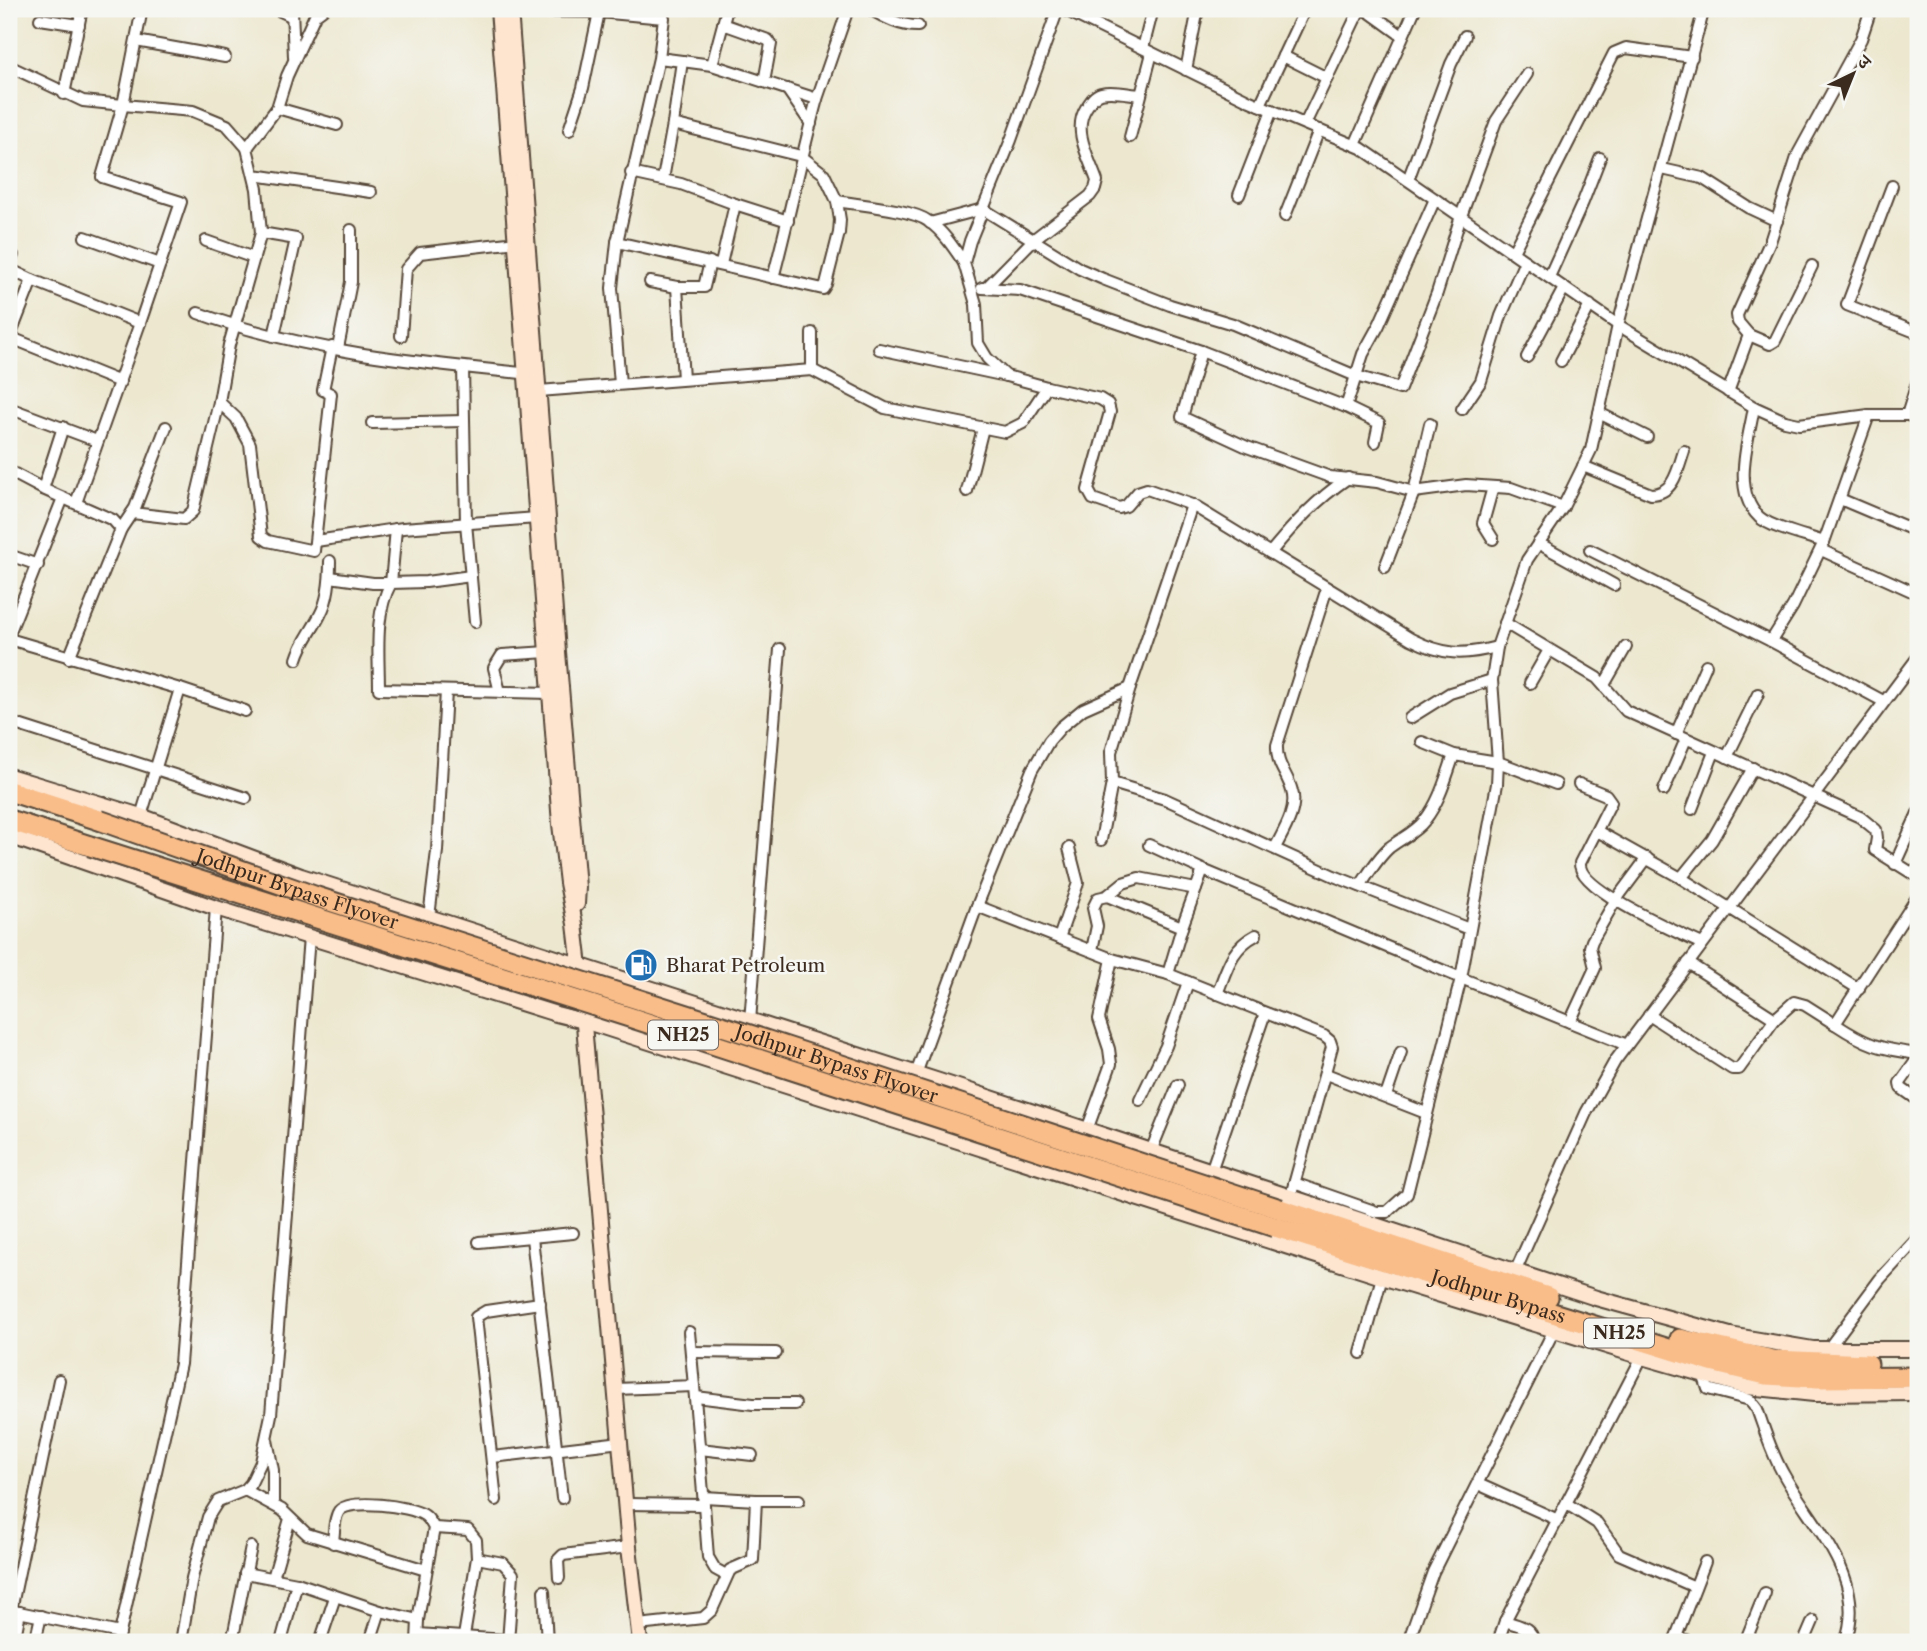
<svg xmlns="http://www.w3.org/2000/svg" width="1927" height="1651" font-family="'Libre Caslon Text','Noto Serif Devanagari',serif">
  <rect width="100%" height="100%" fill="#f6f6f2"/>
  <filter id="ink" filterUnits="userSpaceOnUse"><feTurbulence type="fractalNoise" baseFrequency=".0143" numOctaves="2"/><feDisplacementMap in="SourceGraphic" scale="14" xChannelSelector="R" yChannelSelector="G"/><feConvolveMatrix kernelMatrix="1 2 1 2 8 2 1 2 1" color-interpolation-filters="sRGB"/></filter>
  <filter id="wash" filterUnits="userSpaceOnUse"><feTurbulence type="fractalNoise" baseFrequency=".00686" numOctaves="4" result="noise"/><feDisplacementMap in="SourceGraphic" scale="28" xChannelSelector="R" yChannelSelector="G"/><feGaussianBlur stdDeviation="1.57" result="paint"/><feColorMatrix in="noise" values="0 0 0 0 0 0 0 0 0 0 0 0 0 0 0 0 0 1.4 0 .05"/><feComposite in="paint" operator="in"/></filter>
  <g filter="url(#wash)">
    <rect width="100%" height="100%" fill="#ece7ce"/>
  </g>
  <g filter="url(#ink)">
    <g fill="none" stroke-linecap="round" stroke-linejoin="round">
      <defs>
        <g id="street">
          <path d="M142,9l-19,96 70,6 34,14 20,23 30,-40 10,-32 28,-61 8,-6"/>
          <path d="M276,9l15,7"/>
          <path d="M292,9l2,48"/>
          <path d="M870,9c15,9 30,17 48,17"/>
          <path d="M1063,9l187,92 111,47 257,177 136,82 31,14 14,3 70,-9h38l11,3"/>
          <path d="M1365,9l36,26"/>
          <path d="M510,11l89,1 1,-3"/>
          <path d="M40,19l39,6"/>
          <path d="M723,24l45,16 3,4 -7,38"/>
          <path d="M136,41l89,16"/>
          <path d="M1143,48l10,-39"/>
          <path d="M1283,56l44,22"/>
          <path d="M682,61l30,4 105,34c-16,59 -28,119 -44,179"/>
          <path d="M712,65l15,-56"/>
          <path d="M9,66l74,35 40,4 -21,72 79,25 -41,121"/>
          <path d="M1186,70l12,-61"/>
          <path d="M787,89l24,35"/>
          <path d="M64,94l18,-85"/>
          <path d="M817,99l31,-90"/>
          <path d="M1260,105l45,-96"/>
          <path d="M277,108l60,17"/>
          <path d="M1305,124l55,-115"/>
          <path d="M569,130l14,-42 16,-76 65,6 -5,40 23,3 -9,63 128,32 23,18 13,27 3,19 -1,13 -13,51 -3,5 -206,-47 42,-184"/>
          <path d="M1130,137l22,-84"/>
          <path d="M1355,145l60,-136"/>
          <path d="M1662,169l40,9 47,30 28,13"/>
          <path d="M631,173l50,11 54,20"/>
          <path d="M254,175l117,17"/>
          <path d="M663,179l10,-55"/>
          <path d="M1408,180l43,-116 14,-28"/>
          <path d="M1892,186l-45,119 71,28"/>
          <path d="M1239,195l33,-85"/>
          <path d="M837,201c23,4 74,8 91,20 15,10 26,27 36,42"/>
          <path d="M1285,216l34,-86"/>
          <path d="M930,223l53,-14 97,60 23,10 67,26 63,19 123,52 44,13 37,-96 24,-77 35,-95 31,-47"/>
          <path d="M261,233l35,6 -22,97"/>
          <path d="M85,237l75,27"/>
          <path d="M206,241l48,17"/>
          <path d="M617,242l-5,46 8,96"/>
          <path d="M1513,252l101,-199 12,-5 66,9"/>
          <path d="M9,253l4,2 -4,7"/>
          <path d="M721,264l14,-60 53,17"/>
          <path d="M9,269l23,11 -23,59"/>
          <path d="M1549,277l34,-75 17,-44"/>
          <path d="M32,280l108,43 -64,180"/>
          <path d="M650,282l27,5"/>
          <path d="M982,288l38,2 181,61"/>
          <path d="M986,288l48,-49 56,-43 5,-7 2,-8c-8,-23 -25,-51 -11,-73 4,-6 8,-13 15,-15 12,-3 27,1 39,2"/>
          <path d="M198,313c107,39 222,50 334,61"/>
          <path d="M1749,335l21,9 5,-3 37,-75"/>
          <path d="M401,336l5,-67 14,-16 97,-11"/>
          <path d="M9,337l111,45"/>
          <path d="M338,348l13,-66v-52"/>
          <path d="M879,349l127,27"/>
          <path d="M1527,357l37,-69"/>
          <path d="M1561,361l29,-56"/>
          <path d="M463,367l3,156 9,99"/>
          <path d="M812,370v-37"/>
          <path d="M683,379l-6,-92h27l6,-25"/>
          <path d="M1047,387l-41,-11 -19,-18 -9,-15 -2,-39 -12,-41 6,-22 41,-101 47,-131"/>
          <path d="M539,391l273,-21 73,38 120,24 18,-9 24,-36 53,12 8,5 2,8 -22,78 5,9 26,9 7,-2 12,-14 9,-3 45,16 219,134c32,16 51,17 86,8"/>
          <path d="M1728,392l21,-57 -11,-13 -1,-7 33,-73 28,-88 63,-115 10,-30"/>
          <path d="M219,402l17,16 14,26 11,92 7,5 46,10 17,-157 -8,-4 9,-43"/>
          <path d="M1346,407l33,16 -4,19"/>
          <path d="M1754,407c-5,32 -23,83 5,110 12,11 48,19 65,25"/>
          <path d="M9,408l88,33"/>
          <path d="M1462,409l19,-28 20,-65 24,-55"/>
          <path d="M1599,413l48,24"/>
          <path d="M1907,415l11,-35"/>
          <path d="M372,423l92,-2"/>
          <path d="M1430,424l-16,68 52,-7 45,3 52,19"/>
          <path d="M1583,466l68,28c23,0 27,-25 33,-43"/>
          <path d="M9,471l34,18 70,31 8,9 -52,129"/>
          <path d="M43,489l20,-62"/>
          <path d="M967,491l16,-63"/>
          <path d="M1840,499l78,33"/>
          <path d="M132,513l52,6 9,-8 26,-109 10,-57 32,-112 -4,-44 -10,-41"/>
          <path d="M121,529l14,-21 31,-81"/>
          <path d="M1493,539l-10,-16 10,-36"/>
          <path d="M316,541l87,-13 134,-10"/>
          <path d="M1538,543l76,42"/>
          <path d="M1590,550l181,91 22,-35 31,-64 45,-127"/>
          <path d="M1821,550l97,44"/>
          <path d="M1270,553c25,-30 46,-53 78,-75"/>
          <path d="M9,555l29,10"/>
          <path d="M1385,567l29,-75 -37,-10 -47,-5 -83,-30 -65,-30 19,-66 145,56 17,-53 16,-29 56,-126"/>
          <path d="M471,576l-45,6 -35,1c-17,31 -12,71 -12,106l171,4"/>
          <path d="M330,577l43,6h18l5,-54"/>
          <path d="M1505,623l92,55 29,33 234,106 16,13 1,8 -2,12 43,27"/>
          <path d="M9,634l54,-136"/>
          <path d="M9,639l171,50 -39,127"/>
          <path d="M1771,641l112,60"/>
          <path d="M297,659c5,-17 15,-28 23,-44 9,-16 10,-36 10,-54"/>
          <path d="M1530,683l19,-33"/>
          <path d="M1604,685l22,-38"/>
          <path d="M180,689l65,22"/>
          <path d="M500,692l-6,-24 8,-13 45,-3"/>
          <path d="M1410,718l40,-25 42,-13"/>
          <path d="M9,722l237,76"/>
          <path d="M1676,734l30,-69"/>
          <path d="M1422,742l32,13 44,7 58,22"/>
          <path d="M1727,757l31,-63"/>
          <path d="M1112,783l53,16 169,77 135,53"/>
          <path d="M1579,784l27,11 5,7 -31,61c-3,26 99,70 122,81"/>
          <path d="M1664,790l22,-51"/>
          <path d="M1692,809l22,-57"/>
          <path d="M1597,831l84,47 178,111"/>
          <path d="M1101,840l11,-57 -1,-31 19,-64 62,-183"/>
          <path d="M1149,845l54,25"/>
          <path d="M1275,848c8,-16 23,-39 17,-57 -5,-19 -16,-25 -15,-46l50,-157"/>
          <path d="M1895,864l23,-51"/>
          <path d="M1681,878l31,-38 41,-72"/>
          <path d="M1360,886c9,-13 18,-29 30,-39 12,-9 26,-15 35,-27 15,-19 21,-43 29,-65"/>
          <path d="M1107,896l16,-13 16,-5 57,11"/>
          <path d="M977,906l55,-136 17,-29 12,-14 22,-18 47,-21"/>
          <path d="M429,917l8,-66 9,-160"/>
          <path d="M1059,938l19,-55 -9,-35"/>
          <path d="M1092,950l5,-24 -4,-18 5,-10 9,-2 75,31 21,-57 258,108 -54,216 -20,18h-10l-83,-29"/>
          <path d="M1688,963l87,56 19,-17 11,3 30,19 83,-128"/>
          <path d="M1168,974l14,-47"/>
          <path d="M1217,994c10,-25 14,-46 39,-59"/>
          <path d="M1649,1015l83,54h7l36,-50"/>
          <path d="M750,1021l30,-372"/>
          <path d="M1570,1022l25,-54 -5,-21 2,-6 23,-40 32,-43"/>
          <path d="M1835,1024c32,21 45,25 83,30"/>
          <path d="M1627,1045l-166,-67 36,-194 1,-22 -6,-82 5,-33 30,-87 36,-53 28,-57 27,-125 86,-316"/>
          <path d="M1918,1058l-18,25 1,5 17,12"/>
          <path d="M916,1074l61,-168 135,53 56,15 156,62 6,5 2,6 -39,141"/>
          <path d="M1326,1074l100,39"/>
          <path d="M1386,1096l15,-44"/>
          <path d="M1140,1100l26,-54 22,-64"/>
          <path d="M1087,1130l24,-66 -2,-15 -10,-30 13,-60"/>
          <path d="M1151,1151l27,-66"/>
          <path d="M1211,1171l54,-158"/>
          <path d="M532,1238l30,260"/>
          <path d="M479,1242l94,-9"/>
          <path d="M1515,1272l71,-159 29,-52 303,-404"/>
          <path d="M1828,1349l52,-70 38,-41"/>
          <path d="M691,1352l85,1"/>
          <path d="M1361,1353l21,-76"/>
          <path d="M1703,1374l5,15 42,11 7,9c8,22 15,46 27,66 28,51 85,103 61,167"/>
          <path d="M616,1389l78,-3 -5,-54"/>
          <path d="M696,1397l57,7h42"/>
          <path d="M267,1440l6,30v34"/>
          <path d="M700,1449l52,6"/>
          <path d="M493,1457l128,-15"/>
          <path d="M1478,1484l80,36"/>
          <path d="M245,1490l37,20 25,24 119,36"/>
          <path d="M496,1500l-20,-183 10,-6 54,-8"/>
          <path d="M756,1500h43"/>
          <path d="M626,1504l78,1 -10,-119"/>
          <path d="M1567,1504l30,19 22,31 76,33"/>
          <path d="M704,1505l4,52 7,12 11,6"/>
          <path d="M434,1528l34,2 8,10 1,18 -14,84"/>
          <path d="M333,1543c1,-9 1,-25 6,-32 11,-13 71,-5 85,4 5,3 7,8 10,13l-16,92 -1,22"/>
          <path d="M477,1558l26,5 10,11 -5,68"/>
          <path d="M245,1573l52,10 83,28 38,9"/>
          <path d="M273,1578l17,-59"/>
          <path d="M559,1578l-1,-18 5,-5 66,-8"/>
          <path d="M544,1591l3,51"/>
          <path d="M9,1610l111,23"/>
          <path d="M11,1610l48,-230"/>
          <path d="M1505,1621c14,5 26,5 29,21"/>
          <path d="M638,1625l65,-7 9,-8 18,-40 23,-10 3,-60 -52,-3"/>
          <path d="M418,1634l118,8"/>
          <path d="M1676,1637l15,5"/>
          <path d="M14,1642l6,-30"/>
          <path d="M35,1642l6,-26"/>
          <path d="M118,1642l62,-278 36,-456"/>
          <path d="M181,1642l11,-64 16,-61 10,-16 27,-11 6,-7 10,-21 10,-47 38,-478"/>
          <path d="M232,1642l19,-95"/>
          <path d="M281,1642l16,-59"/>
          <path d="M320,1642l15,-45"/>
          <path d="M370,1642l10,-31"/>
          <path d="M1408,1642l25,-70 121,-242"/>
          <path d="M1498,1642l7,-21 137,-264"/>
          <path d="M1674,1642l31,-80"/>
          <path d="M1745,1642l20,-49"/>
          <path d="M1804,1642l9,-21"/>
        </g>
        <g id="secondary">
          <path d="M498,9l62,815 7,59 8,41 6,51"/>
          <path d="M510,9l48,643 20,235 -1,17"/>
          <path d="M9,776l132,40 160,60 666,214 629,208 134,37 83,14h105"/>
          <path d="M9,836l207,72 340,106 28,7 798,256 260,80 105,30 67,7 104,-1"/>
          <path d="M583,1013l46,534 11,95"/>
        </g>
        <g id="highway">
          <path d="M9,791l90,29"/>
          <path d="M9,820l81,26"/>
          <path d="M1280,1209l268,88"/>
          <path id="s1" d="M1275,1227l436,135 55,13 52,3 100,-1"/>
          <path d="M1680,1339l93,21 95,4"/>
        </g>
      </defs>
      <use href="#street" stroke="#564638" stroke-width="14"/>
      <use href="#secondary" stroke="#564638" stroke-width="18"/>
      <use href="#highway" stroke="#564638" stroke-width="23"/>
      <use href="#street" stroke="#fff" stroke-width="10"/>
      <use href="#secondary" stroke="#fde5d0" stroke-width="14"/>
      <use href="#highway" stroke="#f9bd89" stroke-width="19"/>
      <defs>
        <g id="highway-bridge">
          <path id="s2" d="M99,820l218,77 427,136 536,176"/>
          <path d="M90,846l536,170 649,211"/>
        </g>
      </defs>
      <use href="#highway-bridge" stroke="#564638" stroke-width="23" stroke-linecap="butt"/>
      <use href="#highway-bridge" stroke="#f9bd89" stroke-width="19"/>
    </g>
  </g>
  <defs>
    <symbol id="fuel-disc" viewBox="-11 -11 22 22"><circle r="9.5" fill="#1f6fb2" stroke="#f6f6f2"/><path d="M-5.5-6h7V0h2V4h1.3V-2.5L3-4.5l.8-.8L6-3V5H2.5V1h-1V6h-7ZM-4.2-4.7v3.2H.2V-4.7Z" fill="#fff"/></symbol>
  </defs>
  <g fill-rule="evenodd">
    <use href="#fuel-disc" x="622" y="946" width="38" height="38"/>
  </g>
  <g text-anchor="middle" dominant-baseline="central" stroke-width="5" stroke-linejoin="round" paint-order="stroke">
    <g fill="#f6f6f2" stroke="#73675e" stroke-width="2">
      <rect x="648" y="1020.5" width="70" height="29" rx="5"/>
      <rect x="1584" y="1318.5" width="70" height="29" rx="5"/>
    </g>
    <g font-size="18" font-weight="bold" fill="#3b2a1e">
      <text x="683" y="1035">NH25</text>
      <text x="1619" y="1333">NH25</text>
    </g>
    <g font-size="19" fill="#3b2a1e" stroke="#f6f6f2">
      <text stroke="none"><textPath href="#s2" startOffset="210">Jodhpur Bypass Flyover</textPath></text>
      <text stroke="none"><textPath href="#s2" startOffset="777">Jodhpur Bypass Flyover</textPath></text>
      <text stroke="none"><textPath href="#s1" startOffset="234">Jodhpur Bypass</textPath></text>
    </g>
    <g font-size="19" fill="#3b2a1e" stroke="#f6f6f2" text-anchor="start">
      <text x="666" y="965">Bharat Petroleum</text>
    </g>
  </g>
  <rect width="1927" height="1651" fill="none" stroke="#f6f6f2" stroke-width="35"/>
  <g transform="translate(1853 74) rotate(43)" stroke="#f6f6f2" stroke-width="5" paint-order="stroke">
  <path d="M0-5L12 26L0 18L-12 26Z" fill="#3b2a1e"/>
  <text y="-10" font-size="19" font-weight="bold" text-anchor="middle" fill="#3b2a1e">उ</text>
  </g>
</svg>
